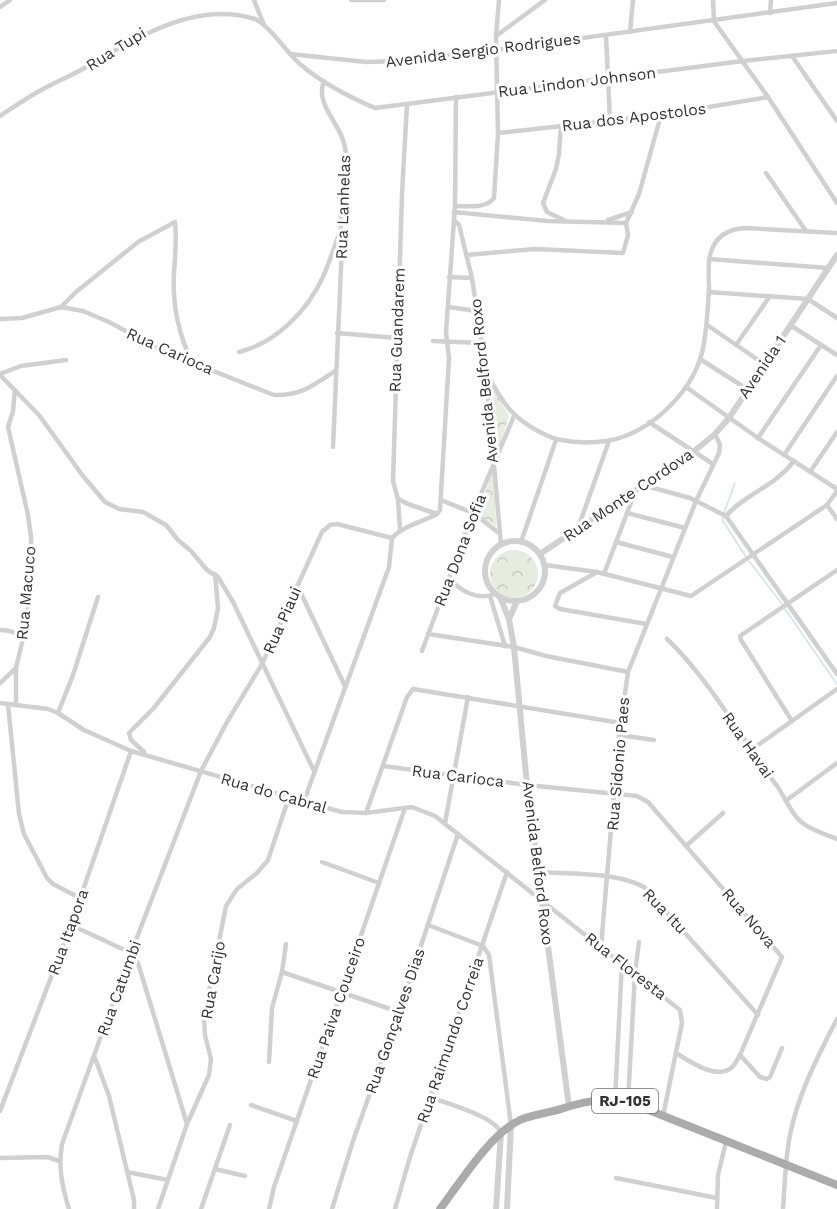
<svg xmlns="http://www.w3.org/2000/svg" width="837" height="1209" font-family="'Work Sans',sans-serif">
  <defs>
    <pattern id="forest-crowns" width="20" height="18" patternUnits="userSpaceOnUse" patternTransform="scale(1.5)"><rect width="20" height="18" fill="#e6ecdf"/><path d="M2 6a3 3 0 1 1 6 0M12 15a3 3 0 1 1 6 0" fill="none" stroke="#c6cbc0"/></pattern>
  </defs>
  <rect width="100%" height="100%" fill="#fff"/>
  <g fill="url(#forest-crowns)">
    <path d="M493,388l16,28 -15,49 2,62 -18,-12 16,-50z"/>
    <circle cx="514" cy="574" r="24"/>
  </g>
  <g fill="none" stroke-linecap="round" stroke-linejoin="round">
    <g stroke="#cfe2ee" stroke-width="1.5">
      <path d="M724,513l11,-30"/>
      <path d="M723,517v4l23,36"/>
      <path d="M749,561l33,43"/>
      <path d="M785,609l52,75"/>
    </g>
    <g stroke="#d0d0d0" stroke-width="4.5">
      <path d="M254,0l10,25"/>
      <path d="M351,0h33"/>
      <path d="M713,0l1,21 4,6 50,70 69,106"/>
      <path d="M0,7l10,-7"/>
      <path d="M770,13l1,-13"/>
      <path d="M630,32l3,-32"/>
      <path d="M606,35l4,86"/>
      <path d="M496,36l49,-36"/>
      <path d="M290,54l76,8 33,-1 97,-11 341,-47"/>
      <path d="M792,56l45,65"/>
      <path d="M324,81c-9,21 13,40 19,59 8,24 0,50 -2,74 -1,11 0,21 1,32l-9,201"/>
      <path d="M407,104l-5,90 -9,287 5,18 10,5 29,10 3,-4 9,-152 -3,-26 9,-126 1,-109"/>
      <path d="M0,116c14,-9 28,-19 43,-27 15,-8 30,-14 45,-23 49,-28 107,-66 167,-47 18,10 30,32 45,45 22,19 49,33 75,44l368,-47 94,-10"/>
      <path d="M561,126l-2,28 -3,15 -13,34 4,9 17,8"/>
      <path d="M498,133l163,-18 107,-18"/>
      <path d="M766,173l40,58"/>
      <path d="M455,206c13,0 31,3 39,-8l4,-65 -2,-96 3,-37"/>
      <path d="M454,212l93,9 79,2"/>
      <path d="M454,220l5,5 13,53 14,95 15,172"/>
      <path d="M608,220l24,-8"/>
      <path d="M466,255l69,-6 88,4 5,-18 -2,-12 13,-29 22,-79"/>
      <path d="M709,259l119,9"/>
      <path d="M449,277l23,1"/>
      <path d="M709,292l99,7 29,19"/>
      <path d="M61,307l15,-15 62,-50 37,-20c2,18 0,34 -1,51 -2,31 5,64 19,91"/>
      <path d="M448,307l29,4"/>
      <path d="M0,319l22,-1 39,-11 22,4 26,11 56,30 109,43c27,1 40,-10 61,-24"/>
      <path d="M707,325l57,39"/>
      <path d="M790,325l47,30"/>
      <path d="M337,333l60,5"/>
      <path d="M433,341l48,2"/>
      <path d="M736,345l34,-49"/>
      <path d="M239,352c37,-9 68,-41 84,-75 6,-14 11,-29 16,-43"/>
      <path d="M700,359l47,30"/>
      <path d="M486,373c17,28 21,40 50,57 8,4 16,9 25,10 15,3 31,3 46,1 45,-8 90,-52 97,-98 3,-18 4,-36 5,-55 0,-11 -2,-25 2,-36 5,-16 18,-23 34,-24l92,5"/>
      <path d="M0,374l21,-8 45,-6"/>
      <path d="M0,375l39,40 44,61 22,26 14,7 24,3 23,13 12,15 13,11 16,19 11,7 15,25 81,169"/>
      <path d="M686,387l72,51 79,51"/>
      <path d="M649,422l64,42"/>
      <path d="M758,438l63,-93"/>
      <path d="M784,455l53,-79"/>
      <path d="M810,472l27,-40"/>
      <path d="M643,485l47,13 36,18 111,158"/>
      <path d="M398,499l2,31"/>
      <path d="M441,500l32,13 26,20"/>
      <path d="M827,505l10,14"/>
      <path d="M627,513l58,15"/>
      <path d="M726,516c20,-23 47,-28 68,-55"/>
      <path d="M578,528l31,-87"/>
      <path d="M521,542l35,-102"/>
      <path d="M616,542l57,15"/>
      <path d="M545,565l52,7 94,24 136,-91 10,-14"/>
      <path d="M597,572l-37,21 -5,13 5,3 86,15"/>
      <path d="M604,574l31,-82"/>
      <path d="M449,578c11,13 29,23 46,16"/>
      <path d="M297,585l48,101"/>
      <path d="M490,596l15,50"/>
      <path d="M0,630c10,0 16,2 23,10"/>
      <path d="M428,634l86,13 32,9 82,16"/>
      <path d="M667,639c44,42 74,99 110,147 8,11 13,26 23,35 10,9 25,13 37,18"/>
      <path d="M422,651l51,-138 41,-97"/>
      <path d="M0,683l16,-15 10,-42 6,-54 -1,-35 -3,-22 -20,-88 5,-16 2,-21"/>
      <path d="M0,703l48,6 10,4 26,17 47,21 200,58 11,3 24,1 46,-6 23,9 245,194 2,13 -19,93"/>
      <path d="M8,704l11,110 5,20 23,44 6,6 27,14"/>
      <path d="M16,705v-37"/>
      <path d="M58,713l15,-38 25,-78"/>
      <path d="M792,721l-51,-81 -1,-4 97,-66"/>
      <path d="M619,735l35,5"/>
      <path d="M751,750l86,-61"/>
      <path d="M144,752l-13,-12 -2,-7 24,-24 57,-72 4,-9 4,-20 -3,-34"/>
      <path d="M383,766l144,19 110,11 11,6 134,155 -42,98c-3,5 -5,10 -9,13 -15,12 -42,-7 -55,-15"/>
      <path d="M787,800l50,-37"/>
      <path d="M304,801l85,-234 3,-29"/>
      <path d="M366,813l41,-116 6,-8 208,34"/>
      <path d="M445,823l23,-126"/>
      <path d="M686,846l37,-33"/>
      <path d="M322,862l57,21"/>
      <path d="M539,872c32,2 77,0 105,15l114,128"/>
      <path d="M71,925l60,28 7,10 49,161"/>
      <path d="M428,925l55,21 6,9 22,170"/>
      <path d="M601,947l18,-212 9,-63 68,-171 23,-48 1,-8 -5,-11"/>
      <path d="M282,972l117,40"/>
      <path d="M740,1055l20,22 7,2 3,-2 12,-29"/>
      <path d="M95,1058l14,38 25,104v9"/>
      <path d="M269,1062l3,-54 10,-36 4,-28"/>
      <path d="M430,1097c17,7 65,19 71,36"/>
      <path d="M615,1099l7,-136"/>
      <path d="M628,1102l7,-129 4,-31"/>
      <path d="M251,1105l46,16"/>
      <path d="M0,1111l71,-186 60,-174"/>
      <path d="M0,1158l47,-1 12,4"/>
      <path d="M215,1169l30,7"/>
      <path d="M127,1172l41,8"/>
      <path d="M616,1178l101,20"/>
      <path d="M69,1209c-7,-23 -11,-42 -7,-65l69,-191 70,-182 26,-49 35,-58 60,-132 8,-7 7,-1 55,14c11,-12 30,-16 45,-24"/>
      <path d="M158,1209l29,-85 22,-49 2,-16 -6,-24 -1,-18 22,-111 11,-17 20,-16 11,-13 21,-63"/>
      <path d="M201,1209l29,-84"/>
      <path d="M269,1209l5,-22 131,-379"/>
      <path d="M332,1209l21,-68 46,-129 59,-178"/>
      <path d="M395,1209l15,-52 97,-285"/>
      <path d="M717,1209l1,-34 8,-33"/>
      <path d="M783,1209c2,-24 2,-50 7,-74 8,-41 28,-79 47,-116"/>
    </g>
    <g stroke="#d0d0d0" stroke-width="6">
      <circle cx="515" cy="571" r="30"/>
      <path d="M540,554l153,-102 22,-18 14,-16 108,-163"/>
      <path d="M500,597l9,22 5,28 13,138 42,322"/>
      <path d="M509,619l8,-18"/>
      <path d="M496,1209l5,-76"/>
      <path d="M507,1209l4,-84"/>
    </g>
    <path stroke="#ababab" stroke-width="8" d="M440,1209c20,-26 50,-75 80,-89 14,-6 30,-7 44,-12 25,-8 48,-12 72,-3l201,80"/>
  </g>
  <g text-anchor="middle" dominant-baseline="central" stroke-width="6" stroke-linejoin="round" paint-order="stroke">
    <rect fill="#fff" stroke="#707070" stroke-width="1.5" x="592" y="1089" width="66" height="24" rx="4.5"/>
    <g font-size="15" font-weight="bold" fill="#333">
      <text x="625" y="1101">RJ-105</text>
    </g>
    <g font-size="16" fill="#333" stroke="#fff">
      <text transform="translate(116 49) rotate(-32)">Rua Tupi</text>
      <text transform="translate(483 50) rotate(-7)">Avenida Sergio Rodrigues</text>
      <text transform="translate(577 82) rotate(-7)">Rua Lindon Johnson</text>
      <text transform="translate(634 117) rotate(-7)">Rua dos Apostolos</text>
      <text transform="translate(343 207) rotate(-88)">Rua Lanhelas</text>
      <text transform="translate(397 330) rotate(-88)">Rua Guandarem</text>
      <text transform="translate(170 351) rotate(24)">Rua Carioca</text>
      <text transform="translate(762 367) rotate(-56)">Avenida 1</text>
      <text transform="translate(484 381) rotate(-96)">Avenida Belford Roxo</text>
      <text transform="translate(628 495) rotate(-34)">Rua Monte Cordova</text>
      <text transform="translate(460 550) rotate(-69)">Rua Dona Sofia</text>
      <text transform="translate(26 593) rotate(-85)">Rua Macuco</text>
      <text transform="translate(282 620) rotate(-66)">Rua Piaui</text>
      <text transform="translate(748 745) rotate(55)">Rua Havai</text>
      <text transform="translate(618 764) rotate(-85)">Rua Sidonio Paes</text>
      <text transform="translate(458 776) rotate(7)">Rua Carioca</text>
      <text transform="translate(274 793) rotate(16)">Rua do Cabral</text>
      <text transform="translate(538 863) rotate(83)">Avenida Belford Roxo</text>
      <text transform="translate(665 911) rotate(46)">Rua Itu</text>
      <text transform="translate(749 918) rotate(49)">Rua Nova</text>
      <text transform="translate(68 932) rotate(-70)">Rua Itapora</text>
      <text transform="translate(626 966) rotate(38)">Rua Floresta</text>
      <text transform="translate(213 980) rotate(-80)">Rua Carijo</text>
      <text transform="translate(119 988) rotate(-70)">Rua Catumbi</text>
      <text transform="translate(336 1008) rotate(-71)">Rua Paiva Couceiro</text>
      <text transform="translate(395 1021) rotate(-71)">Rua Gonçalves Dias</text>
      <text transform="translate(450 1040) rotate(-71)">Rua Raimundo Correia</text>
    </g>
  </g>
</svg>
